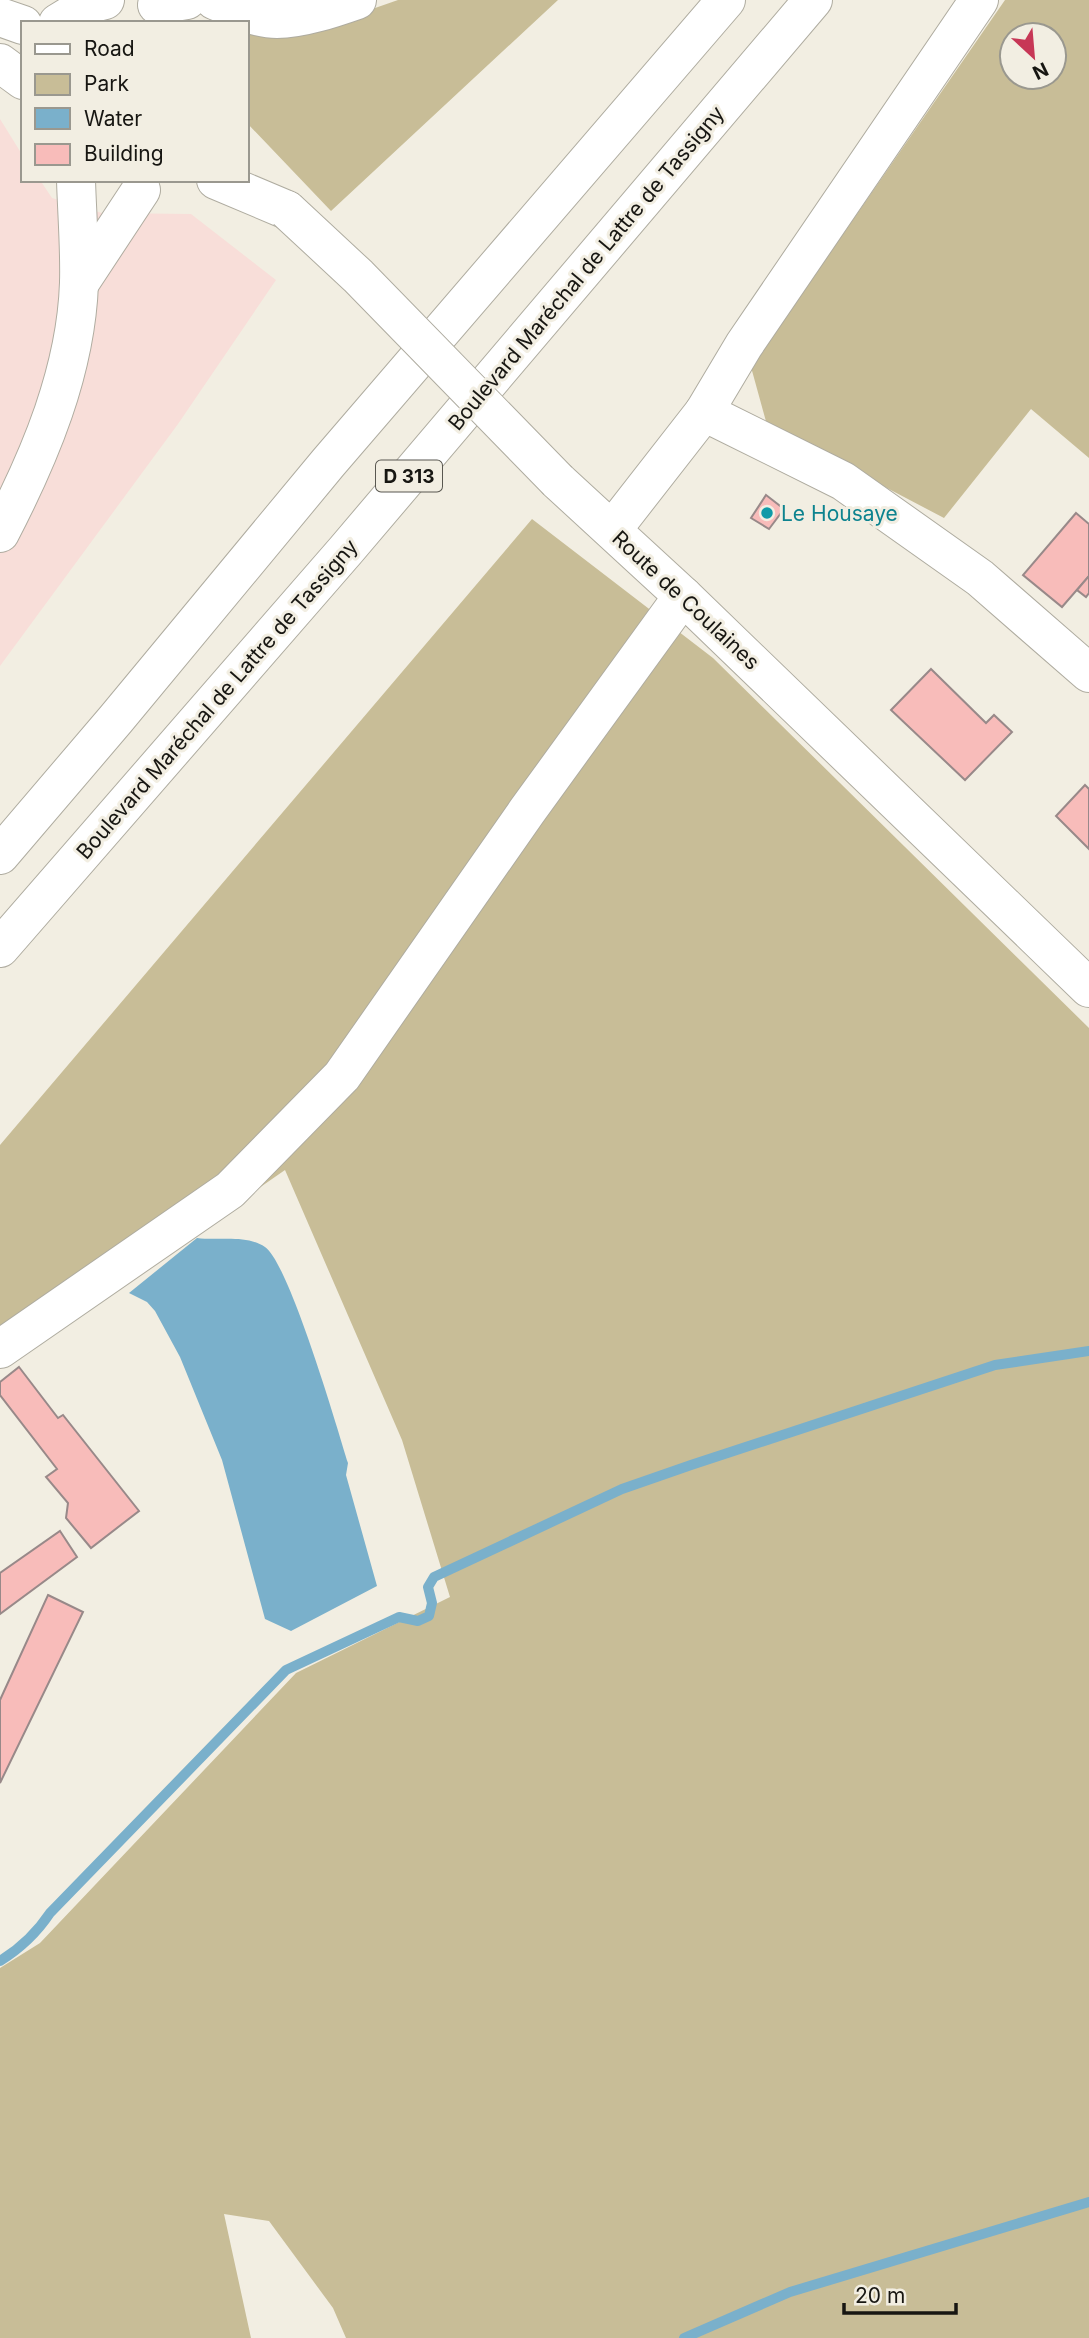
<svg xmlns="http://www.w3.org/2000/svg" width="1089" height="2338" font-family="Inter,sans-serif">
  <rect width="100%" height="100%" fill="#f2eee2"/>
  <path fill="#f8ded9" d="M0,119l23,37v24h17l12,18 50,15 89,1 85,66 -98,144 -178,242z"/>
  <g fill="#c8bd97" fill-rule="evenodd">
    <path d="M398,0h160l-227,211 -84,-88v-94l88,-7z"/>
    <path d="M1005,0h84v458l-58,-49 -87,109 -177,-93 -16,-58zM1012,35h42v42h-42z"/>
    <path d="M532,519l181,139 376,370v1310h-743l-13,-30 -64,-87 -45,-7 27,124h-251v-370l40,-25 256,-270 154,-76 -48,-157 -117,-270 -285,198v-223z"/>
  </g>
  <path fill="#7ab0cb" d="M197,1238c22,3 49,-4 68,9 24,16 72,180 83,216l-2,12 31,111 -86,45 -26,-12 -43,-159 -42,-103 -25,-46 -8,-9 -18,-9z"/>
  <g fill="none" stroke-linecap="round" stroke-linejoin="round">
    <g stroke="#7ab0cb" stroke-width="10">
      <path d="M0,1961c21,-13 36,-27 50,-48l236,-243 113,-53 19,4 11,-5 3,-13 -4,-16 6,-10 188,-88 69,-24 304,-100 94,-14"/>
      <path d="M684,2338l106,-46 299,-90"/>
    </g>
  </g>
  <g fill="#f8bcba" stroke="#988989" stroke-width="2">
    <path d="M766,495l18,14 -15,20 -18,-11z"/>
    <path d="M1076,513l13,11v52l-27,31 -39,-32z"/>
    <path d="M1089,576v17l-3,4 -9,-7z"/>
    <path d="M931,669l55,54 8,-8 18,17 -47,48 -74,-70z"/>
    <path d="M1085,785l4,4v60l-33,-33z"/>
    <path d="M19,1367l39,51 5,-3 76,96 -48,37 -25,-30 2,-15 -22,-26 11,-8 -57,-74v-13z"/>
    <path d="M60,1531l17,26 -77,57v-41z"/>
    <path d="M48,1595l35,17 -83,171v-83z"/>
  </g>
  <g fill="none" stroke-linecap="round" stroke-linejoin="round">
    <defs>
      <g id="minor">
        <path d="M0,17l23,8"/>
        <path d="M58,23l31,-19 16,-4"/>
        <path d="M0,63l23,17"/>
        <path d="M216,180l71,30"/>
        <path d="M79,284l62,-94"/>
        <path d="M704,412l40,-67 235,-345"/>
        <path d="M558,481l125,115 406,392"/>
        <path d="M612,530l92,-118 139,69 137,97 109,95"/>
        <path d="M0,533c40,-77 76,-162 79,-250 1,-34 -2,-69 -3,-103"/>
        <path d="M0,1349l230,-159 112,-114 185,-265 156,-215"/>
      </g>
      <g id="highway">
        <path d="M214,0c19,8 42,19 63,19 25,0 57,-11 80,-19"/>
        <path d="M157,5l30,-5"/>
        <path d="M0,855l116,-136 212,-256 398,-463"/>
        <path d="M0,948l346,-398 467,-550"/>
      </g>
    </defs>
    <use href="#minor" stroke="#afaca0" stroke-width="40"/>
    <use href="#highway" stroke="#afaca0" stroke-width="40"/>
    <use href="#minor" stroke="#fff" stroke-width="38"/>
    <use href="#highway" stroke="#fff" stroke-width="38"/>
    <defs>
      <path id="minor-bridge" d="M287,210l71,66 200,205"/>
    </defs>
    <use href="#minor-bridge" stroke="#afaca0" stroke-width="40" stroke-linecap="butt"/>
    <use href="#minor-bridge" stroke="#fff" stroke-width="38"/>
  </g>
  <circle fill="#0f9aa8" stroke="#f2eee2" stroke-width="2.5" cx="767" cy="513" r="7"/>
  <g text-anchor="middle" dominant-baseline="central" stroke-width="6" stroke-linejoin="round" paint-order="stroke">
    <rect fill="#f2eee2" stroke="#595750" stroke-width="2" x="376" y="460.5" width="66" height="31" rx="5"/>
    <g font-size="19" font-weight="bold" fill="#171612">
      <text x="409" y="476">D 313</text>
    </g>
    <g font-size="21" fill="#171612" stroke="#f2eee2">
      <text transform="translate(586 268) rotate(-50)">Boulevard Maréchal de Lattre de Tassigny</text>
      <text transform="translate(686 600) rotate(43)">Route de Coulaines</text>
      <text transform="translate(217 699) rotate(-49)">Boulevard Maréchal de Lattre de Tassigny</text>
    </g>
    <g font-size="21" fill="#0d838f" stroke="#f2eee2" text-anchor="start">
      <text x="781" y="513">Le Housaye</text>
    </g>
  </g>
  <rect x="21" y="21" width="228" height="161" fill="#f2eee2" stroke="#9a988f" stroke-width="2"/>
  <rect x="35" y="44" width="35" height="10" fill="#ffffff" stroke="#9a988f" stroke-width="2"/>
  <text x="84" y="56" font-size="21" fill="#171612">Road</text>
  <rect x="35" y="74" width="35" height="21" fill="#c8bd97" stroke="#9a988f" stroke-width="2"/>
  <text x="84" y="91" font-size="21" fill="#171612">Park</text>
  <rect x="35" y="108" width="35" height="21" fill="#7ab0cb" stroke="#9a988f" stroke-width="2"/>
  <text x="84" y="126" font-size="21" fill="#171612">Water</text>
  <rect x="35" y="144" width="35" height="21" fill="#f8bcba" stroke="#9a988f" stroke-width="2"/>
  <text x="84" y="161" font-size="21" fill="#171612">Building</text>
  <g transform="translate(1033 56) rotate(154)"><circle r="33" fill="#f2eee2" stroke="#9a988f" stroke-width="2"/>
  <path d="M0-5L12 26L0 18L-12 26Z" fill="#c73756"/>
  <text y="-10" font-size="19" font-weight="bold" text-anchor="middle" fill="#171612">N</text>
  </g>
  <path d="M844 2303v10h112v-10" fill="none" stroke="#171612" stroke-width="3.5"/>
  <text x="855" y="2303" font-size="21" fill="#171612" stroke="#f2eee2" stroke-width="5" paint-order="stroke">20 m</text>
</svg>
